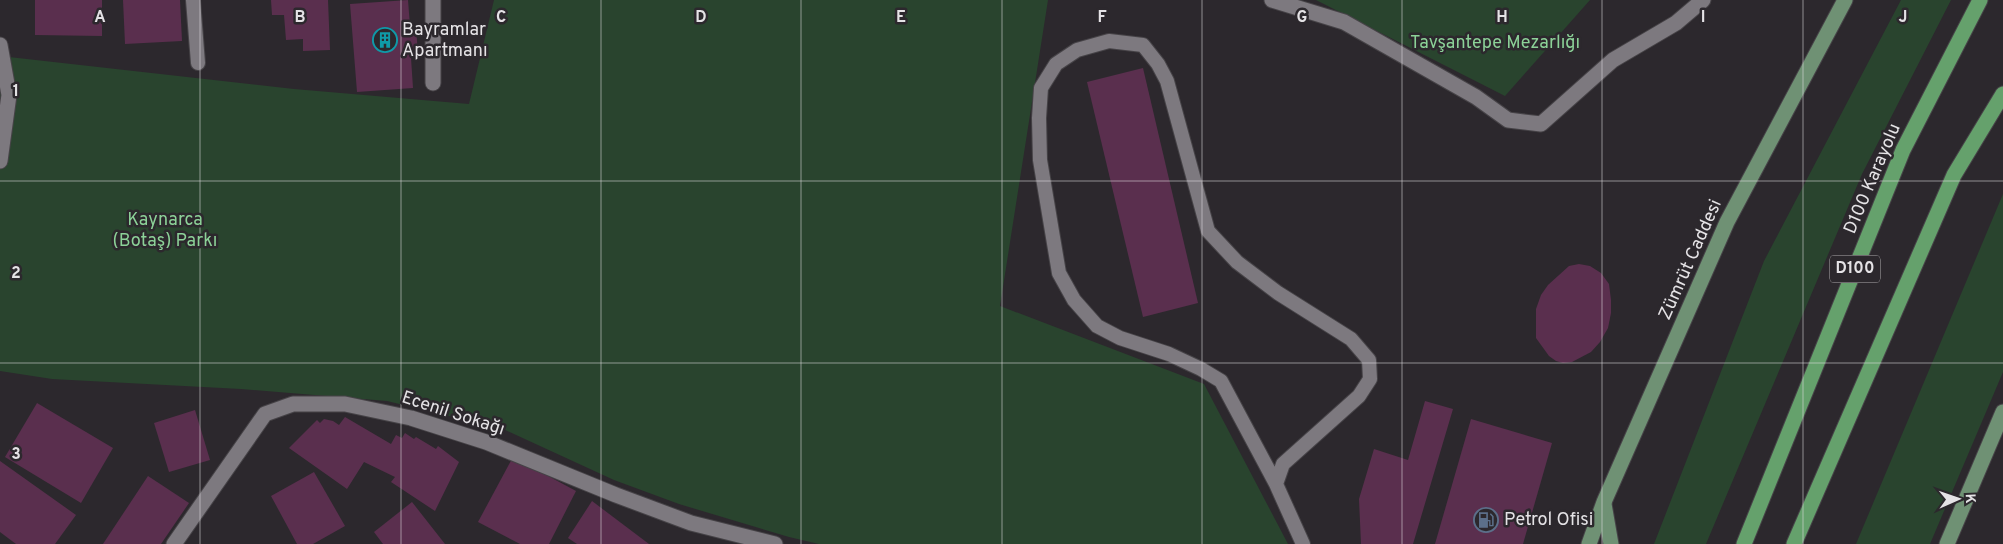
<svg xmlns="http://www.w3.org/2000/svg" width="2003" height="544" font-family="Overpass,sans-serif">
  <rect width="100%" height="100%" fill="#2c282d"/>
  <g fill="#29442e">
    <path d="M494,0h554l-48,306 204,78 84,160h-469l-30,-7 -110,-33 -65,-24 -111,-51 -116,-28 -146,-12 -189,-10 -52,-8v-315l294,33 175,15z"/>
    <path d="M1316,0h274l-85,96z"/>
    <path d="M1901,0h50l-89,174 -156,370h-52l110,-283z"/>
    <path d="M2003,194v178l-73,172h-74z"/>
  </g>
  <g fill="#5a2f4e">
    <path d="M35,0h67v36l-67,-1z"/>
    <path d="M123,0h57l2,41 -57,3z"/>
    <path d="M271,0h57l2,50 -27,1v-12l-17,1 -2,-25h-12z"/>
    <path d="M408,0l2,26h6l2,29 -7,3 2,30 -56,4 -7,-88z"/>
    <path d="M1143,68l55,235 -55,14 -56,-235z"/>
    <path d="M1579,264l11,2 11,7 8,11 2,16v13l-3,15 -8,14 -9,10 -19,10 -9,1 -7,-2 -7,-5 -13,-18v-29l5,-14 7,-10 21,-19z"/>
    <path d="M1425,401l28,8 -40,135h-52l-2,-45 15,-50 34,11z"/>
    <path d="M37,403l76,45 -32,55 -76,-46z"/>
    <path d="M195,410l15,50 -41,12 -15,-49z"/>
    <path d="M345,417l46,27 5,-9 6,3 3,-5 9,6 2,-2 20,12 2,-3 21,16 -24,49 -44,-29 4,-5 -31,-15 -17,27 -58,-41 28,-28 3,3 4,-4 9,2 6,4z"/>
    <path d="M1471,419l81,24 -29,101h-88z"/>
    <path d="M513,457l63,34 -27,53h-29l-42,-22z"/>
    <path d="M0,461l76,54 -21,29h-39l-16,-12z"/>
    <path d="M314,472l31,54 -32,18h-16l-26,-48z"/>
    <path d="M148,476l41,27 -28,41h-58z"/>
    <path d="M592,501l57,43h-72l-9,-6z"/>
    <path d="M412,502l33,42h-62l-9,-12z"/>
  </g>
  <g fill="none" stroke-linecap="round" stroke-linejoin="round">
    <defs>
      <g id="lane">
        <path d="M193,0l5,63"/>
        <path d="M1276,484l7,-20 76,-68 11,-17 -1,-19 -18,-21 -73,-46 -41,-31 -29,-31 -41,-150 -9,-17 -15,-19 -34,-4 -32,9 -21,14 -15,24 -2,30 1,42 19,113 15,27 23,26 23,12 49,16 32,15 20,12 55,103 27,60"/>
      </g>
      <g id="street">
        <path d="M433,0v83"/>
        <path d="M1272,0l72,22 132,75 32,23 33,4 72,-64 63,-37 27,-23"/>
        <path d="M0,45l9,50 -9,66"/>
        <path d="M174,544l91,-130 28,-10h52l66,14 75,24 130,53 75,28 84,21"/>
      </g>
      <g id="primary">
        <path d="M1604,504l7,40"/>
        <path d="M1589,544l15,-42 123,-280 118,-222"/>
        <path d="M1947,544l56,-132"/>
      </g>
      <g id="highway">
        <path d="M1744,544l159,-394 77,-150"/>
        <path d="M1794,544l160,-369 49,-81"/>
      </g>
    </defs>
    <use href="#lane" stroke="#464347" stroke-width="16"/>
    <use href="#street" stroke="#464347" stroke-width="17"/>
    <use href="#primary" stroke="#464347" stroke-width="17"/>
    <use href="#highway" stroke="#464347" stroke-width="17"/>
    <use href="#lane" stroke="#7d797f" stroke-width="14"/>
    <use href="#street" stroke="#7d797f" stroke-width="15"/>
    <use href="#primary" stroke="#6f9174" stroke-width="15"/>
    <use href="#highway" stroke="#65a16c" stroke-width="15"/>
  </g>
  <path fill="none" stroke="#e5e3e6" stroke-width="1" stroke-opacity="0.55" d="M200,0v544M401,0v544M601,0v544M801,0v544M1002,0v544M1202,0v544M1402,0v544M1602,0v544M1803,0v544M0,181h2003M0,363h2003"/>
  <defs>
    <symbol id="building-ring" viewBox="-11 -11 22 22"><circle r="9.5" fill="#2c282d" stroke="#0f9aa8" stroke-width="1.5"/><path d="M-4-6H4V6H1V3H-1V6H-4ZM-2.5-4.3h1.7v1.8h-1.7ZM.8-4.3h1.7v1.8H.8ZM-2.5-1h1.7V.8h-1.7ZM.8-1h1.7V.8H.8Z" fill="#0f9aa8"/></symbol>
    <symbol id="fuel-ring" viewBox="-11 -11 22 22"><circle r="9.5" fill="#2c282d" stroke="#5c6f8a" stroke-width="1.5"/><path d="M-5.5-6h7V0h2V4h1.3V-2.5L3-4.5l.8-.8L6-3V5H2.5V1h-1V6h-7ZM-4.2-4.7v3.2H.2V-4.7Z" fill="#5c6f8a"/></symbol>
  </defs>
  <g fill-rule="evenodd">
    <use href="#building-ring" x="371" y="26" width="28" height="28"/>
    <use href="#fuel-ring" x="1472" y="506" width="28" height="28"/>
  </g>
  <g text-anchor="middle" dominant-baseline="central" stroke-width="5" stroke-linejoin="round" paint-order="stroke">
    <rect fill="#2c282d" stroke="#aeabae" stroke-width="1" x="1830" y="255.5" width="50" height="27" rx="4"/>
    <g font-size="16" font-weight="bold" fill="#e5e3e6">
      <text x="1855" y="269">D100</text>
    </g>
    <g font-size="18" fill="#e5e3e6" stroke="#2c282d" text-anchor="start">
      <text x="402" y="30">Bayramlar<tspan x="402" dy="21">Apartmanı</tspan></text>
      <text x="1504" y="520">Petrol Ofisi</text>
    </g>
    <g font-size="18" fill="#8cd298" stroke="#2c282d">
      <text x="1495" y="43">Tavşantepe Mezarlığı</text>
      <text x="165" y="220">Kaynarca<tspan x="165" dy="21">(Botaş) Parkı</tspan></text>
    </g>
    <g font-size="18" fill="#e5e3e6" stroke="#2c282d">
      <text transform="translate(1873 179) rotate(-67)">D100 Karayolu</text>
      <text transform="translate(1691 260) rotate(-66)">Zümrüt Caddesi</text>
      <text transform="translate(453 414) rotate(18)">Ecenil Sokağı</text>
    </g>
  </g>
  <g font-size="16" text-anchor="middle" font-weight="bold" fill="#e5e3e6" stroke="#2c282d" stroke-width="5" stroke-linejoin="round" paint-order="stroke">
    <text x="100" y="22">A</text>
    <text x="300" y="22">B</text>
    <text x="501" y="22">C</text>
    <text x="701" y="22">D</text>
    <text x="901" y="22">E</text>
    <text x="1102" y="22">F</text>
    <text x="1302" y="22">G</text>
    <text x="1502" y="22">H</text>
    <text x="1703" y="22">I</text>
    <text x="1903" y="22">J</text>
    <text x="16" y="96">1</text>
    <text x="16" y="278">2</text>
    <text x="16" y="459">3</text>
  </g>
  <g transform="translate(1958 499) rotate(88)" stroke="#2c282d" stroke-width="4" paint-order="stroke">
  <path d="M0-4L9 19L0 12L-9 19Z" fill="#e5e3e6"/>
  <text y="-8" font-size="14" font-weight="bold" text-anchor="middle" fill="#e5e3e6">K</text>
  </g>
</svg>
